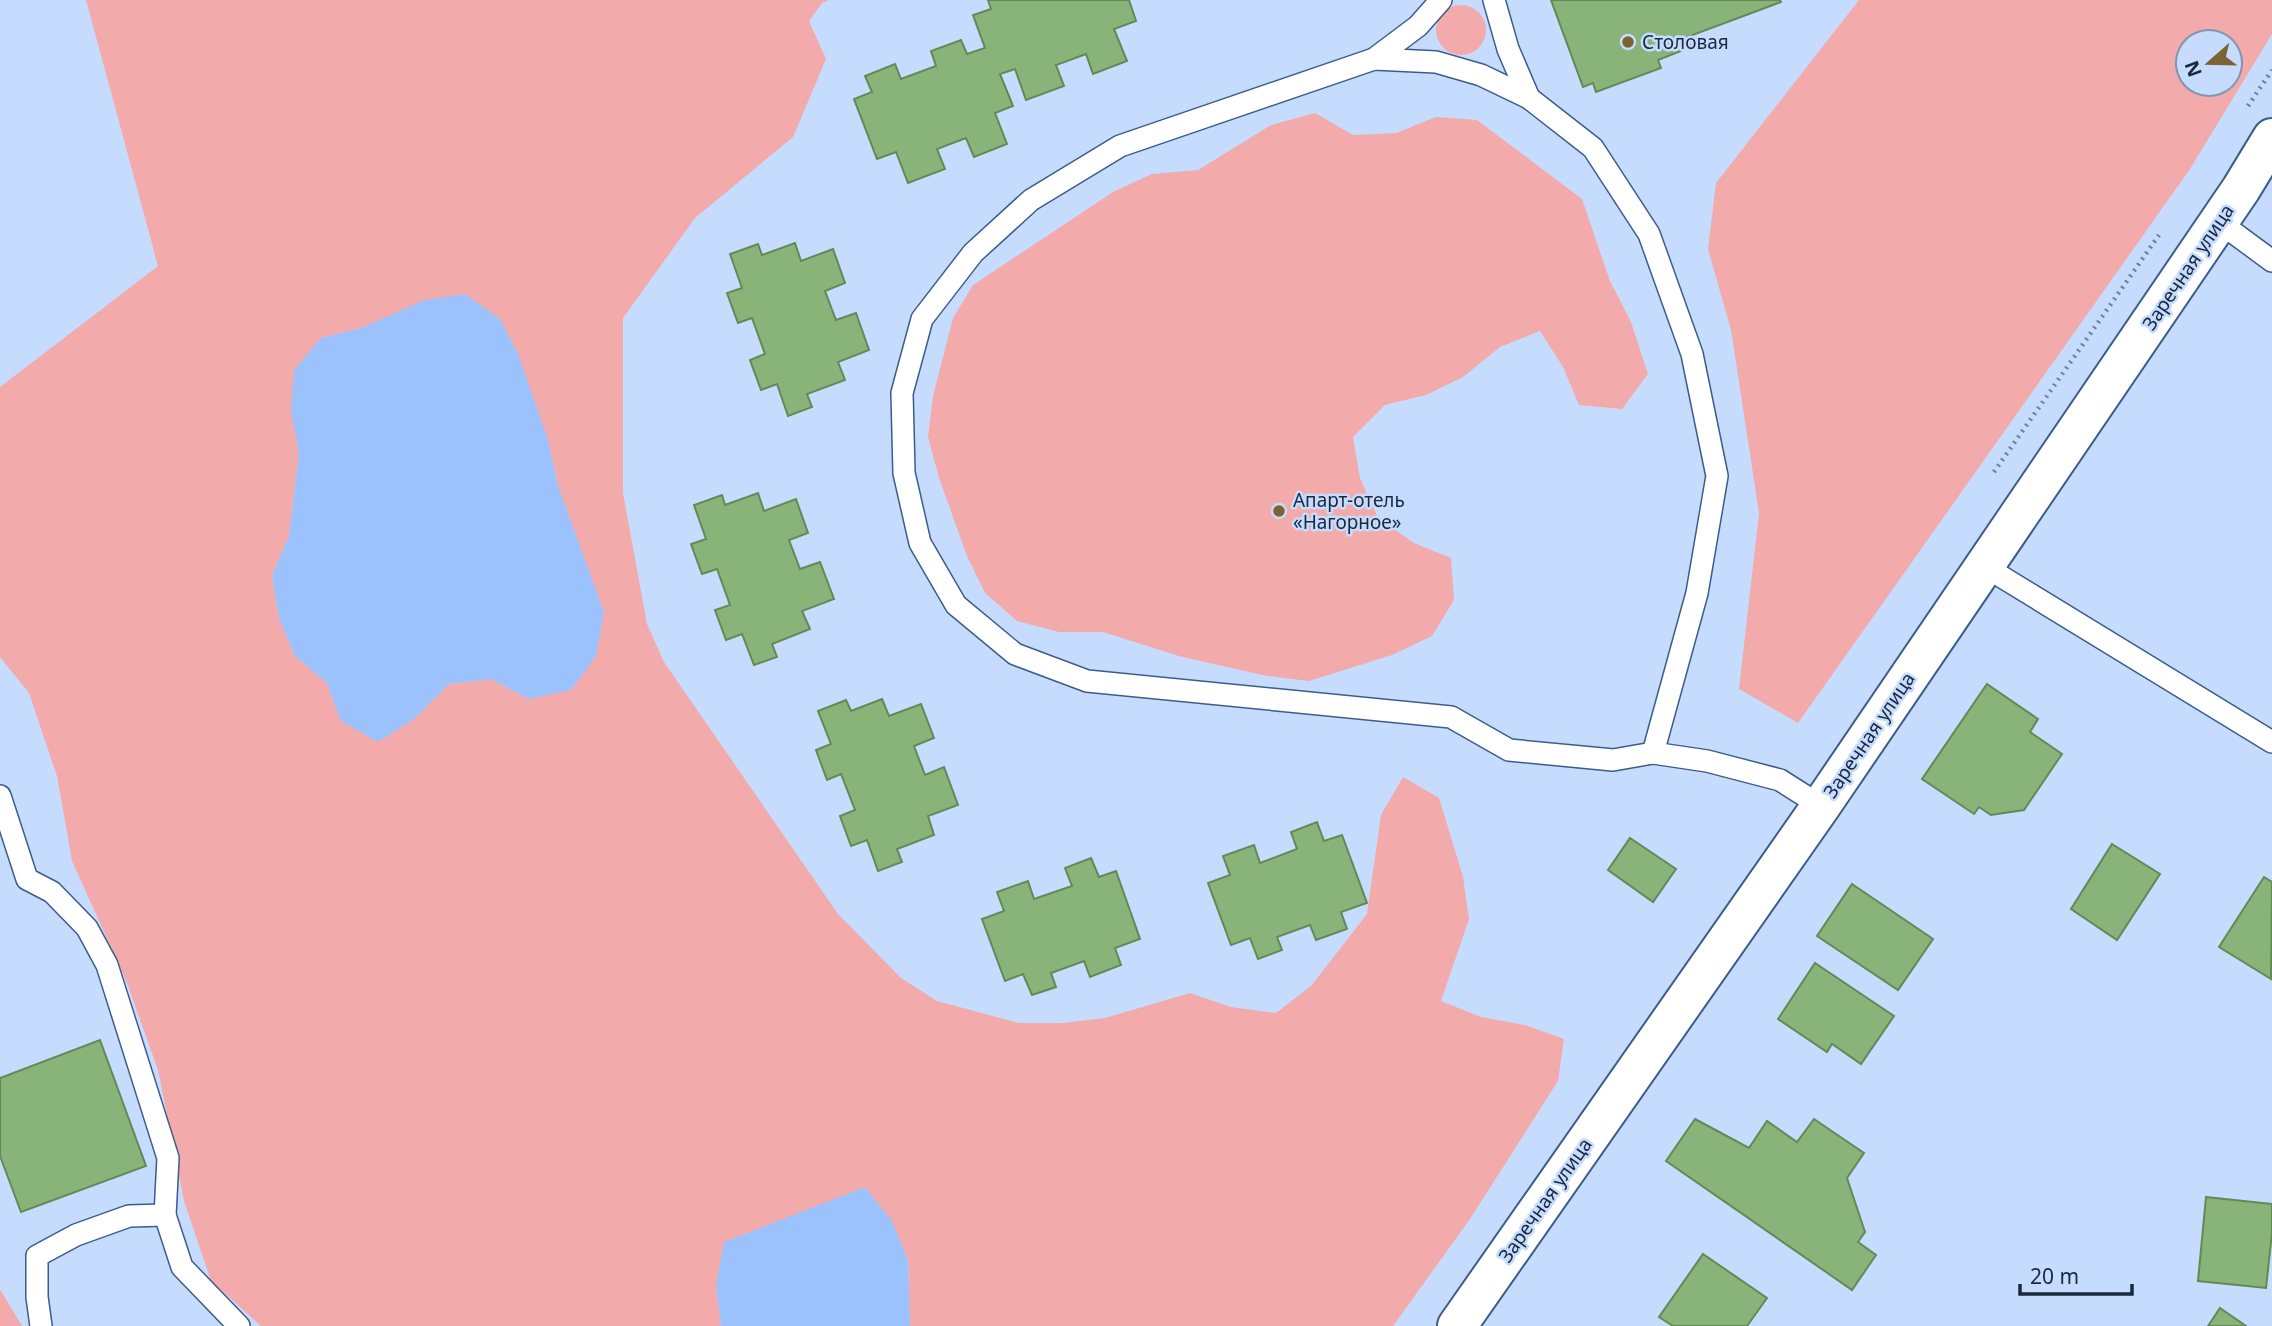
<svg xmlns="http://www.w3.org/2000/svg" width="2272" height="1326" font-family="'Noto Sans',sans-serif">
  <rect width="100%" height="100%" fill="#c6dcfe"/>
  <g fill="#f3aaaa" fill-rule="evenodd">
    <path d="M86,0h743l-7,3 -13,18 17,38 -33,78 -98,81 -72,100v175l24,131 17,38 174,252 63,64 36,23 82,22h44l42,-5 85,-25 41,14 45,6 35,-27 56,-72 14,-99 22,-38 36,21 24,79 6,42 -28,82 40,16 44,8 39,14 -6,42 -88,138 -77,107h-483l-2,-67 -192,26 5,41h-460l-50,-45 -27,-80 -26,-131 -31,-87 -55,-122 -15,-85 -28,-83 -29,-36v-270l158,-121zM425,301l123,139 10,46 -29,213 -38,-20 -42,5 -35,35 -73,2 -14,-38 -32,-27 -16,-38 -7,-42 17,-40 10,-83 -7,-42 29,-73 40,-10z"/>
    <path d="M1859,0h413v34l-82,135 -392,554 -59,-34 20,-176 -28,-183 -23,-81 8,-66zM2188,42h42v42h-42z"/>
    <circle cx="1461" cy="30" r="25"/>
    <path d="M1315,113l38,22 43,-2 40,-16 41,3 105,79 28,82 21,41 17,52 -26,35 -43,-4 -16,-38 -23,-36 -40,16 -37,30 -37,18 -41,10 -32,32 7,41 18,40 36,25 37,15 3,42 -22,36 -40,19 -83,26 -42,-5 -85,-19 -79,-25h-44l-42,-11 -32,-28 -18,-37 -28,-78 -11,-41 5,-41 20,-78 20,-33 140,-93 39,-18 46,-4 73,-45z"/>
    <path d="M0,1290l1,1 21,35h-22z"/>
  </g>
  <g fill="#9bc2fc">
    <path d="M465,294l35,25 19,37 29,84 10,46 46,126 -8,44 -25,34 -42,9 -38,-20 -42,5 -35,35 -36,23 -37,-21 -14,-38 -32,-27 -16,-38 -7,-42 17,-40 10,-83 -8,-42 3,-41 27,-32 40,-10 64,-28z"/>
    <path d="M865,1187l27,34 16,39 2,66h-189l-5,-41 8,-43z"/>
  </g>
  <g fill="#88b47a" stroke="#628956" stroke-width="2">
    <path d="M988,0h141l7,21 -22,8 13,32 -34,13 -7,-20 -30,11 8,21 -38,14 -11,-31 -15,5 13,32 -18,7 12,31 -33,13 -8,-19 -29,11 8,20 -37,14 -12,-31 -19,7 -23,-60 18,-7 -7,-16 30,-12 6,15 35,-13 -5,-15 30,-11 6,14 18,-6 -12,-33 18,-6z"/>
    <path d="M1551,0h229l1,2 -94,35 4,10 -33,13 3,8 -65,24 -3,-9 -10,4z"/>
    <path d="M795,243l6,18 32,-12 12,34 -20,8 11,29 20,-7 13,37 -31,12 7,18 -38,14 5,13 -24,9 -11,-32 -16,6 -11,-30 15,-6 -13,-36 -14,5 -11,-30 15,-5 -12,-34 28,-10 4,11z"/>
    <path d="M758,493l6,18 32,-12 12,34 -19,7 11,29 20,-7 14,37 -32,12 8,18 -38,15 5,13 -23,8 -12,-31 -16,6 -11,-30 15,-5 -13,-36 -15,5 -11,-30 15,-5 -12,-34 28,-10 3,10z"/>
    <path d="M1987,684l51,35 -8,13 32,22 -38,56 -33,5 -12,-8 -5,7 -52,-35z"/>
    <path d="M882,699l7,17 32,-12 13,34 -20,8 11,29 19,-8 14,38 -30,11 6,19 -37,14 5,13 -24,9 -11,-31 -16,6 -11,-30 15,-6 -14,-36 -14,6 -11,-30 15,-6 -13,-33 28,-11 5,11z"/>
    <path d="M1317,822l7,19 18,-6 25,68 -26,9 6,17 -31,11 -6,-15 -33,12 5,13 -24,9 -8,-21 -19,7 -23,-62 22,-8 -7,-19 31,-11 6,18 37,-14 -6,-17z"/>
    <path d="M1630,838l46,31 -23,33 -45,-32z"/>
    <path d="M2112,844l48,30 -43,66 -46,-31z"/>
    <path d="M1091,858l8,19 17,-6 24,68 -25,9 6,17 -31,12 -6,-16 -33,12 5,14 -24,8 -9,-21 -18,7 -23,-62 22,-8 -7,-19 31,-11 6,18 38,-13 -7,-18z"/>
    <path d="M2264,877l8,5 -1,97 -52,-32z"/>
    <path d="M1852,884l81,55 -35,51 -81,-54z"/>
    <path d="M1815,963l79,53 -33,48 -29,-20 -5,8 -49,-33z"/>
    <path d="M100,1040l46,126 -125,46 -21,-56v-78z"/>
    <path d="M1695,1119l54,29 18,-27 30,21 17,-23 50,34 -17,25 18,54 -7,10 18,13 -24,35 -186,-129z"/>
    <path d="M2206,1197l66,7v29l-6,55 -68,-7z"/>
    <path d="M1703,1254l64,44 -20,28h-74l-14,-9z"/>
    <path d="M2220,1308l26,18h-38z"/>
  </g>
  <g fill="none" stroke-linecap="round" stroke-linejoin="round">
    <defs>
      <g id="service">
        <path d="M1441,0l-23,26 -44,33 -254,87 -89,54 -58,53 -51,66 -20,74 2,80 16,70 36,62 59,49 72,27 364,36 58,33 104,10 40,-7 54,8 73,19 41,26"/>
        <path d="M1494,0l14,49 21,49"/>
        <path d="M1374,59l62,3 45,13 48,23 64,50 56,86 43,120 25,122 -20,117 -44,160"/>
        <path d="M2219,222l53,39"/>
        <path d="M1984,566l288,176"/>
        <path d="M0,796l27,83 25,13 35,36 20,37 61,193 -3,57 17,52 57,59"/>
        <path d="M41,1326l-4,-29v-41l39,-21 53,-19 36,-1"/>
      </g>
      <path id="secondary" d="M1457,1326l364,-520 420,-617 31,-51"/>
    </defs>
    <use href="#service" stroke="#3c5c8c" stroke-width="24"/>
    <use href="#secondary" stroke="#3c5c8c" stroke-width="42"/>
    <g stroke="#6e809c" stroke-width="4.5" stroke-dasharray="2 5" stroke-linecap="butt">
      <path d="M2248,106l24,-36"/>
      <path d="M1994,472l165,-237"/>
    </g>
    <use href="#service" stroke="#fff" stroke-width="21"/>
    <use href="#secondary" stroke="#fff" stroke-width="38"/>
  </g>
  <g fill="#7d6234" stroke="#c6dcfe" stroke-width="2.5">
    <circle cx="1628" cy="42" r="7"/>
    <circle cx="1279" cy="511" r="7"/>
  </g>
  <g text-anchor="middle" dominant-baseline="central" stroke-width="5" stroke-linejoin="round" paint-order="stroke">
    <g font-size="19" fill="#1a283d" stroke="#c6dcfe" text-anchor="start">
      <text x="1642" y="42">Столовая</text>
      <text x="1293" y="500">Апарт-отель<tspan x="1293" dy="22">«Нагорное»</tspan></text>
    </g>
    <g font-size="19" fill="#1a283d" stroke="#c6dcfe">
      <text transform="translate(2188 267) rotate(-56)">Заречная улица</text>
      <text transform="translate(1869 735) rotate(-56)">Заречная улица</text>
      <text transform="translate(1545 1200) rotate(-55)">Заречная улица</text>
    </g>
  </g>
  <g transform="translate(2209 63) rotate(250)"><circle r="33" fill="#c6dcfe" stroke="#8194b1" stroke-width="2"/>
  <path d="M0-5L12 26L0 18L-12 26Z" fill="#7d6234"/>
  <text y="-10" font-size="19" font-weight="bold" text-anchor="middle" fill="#1a283d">N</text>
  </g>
  <path d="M2020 1284v10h112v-10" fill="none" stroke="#1a283d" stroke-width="3.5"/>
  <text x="2030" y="1284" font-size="21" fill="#1a283d" stroke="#c6dcfe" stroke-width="5" paint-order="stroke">20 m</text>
</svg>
